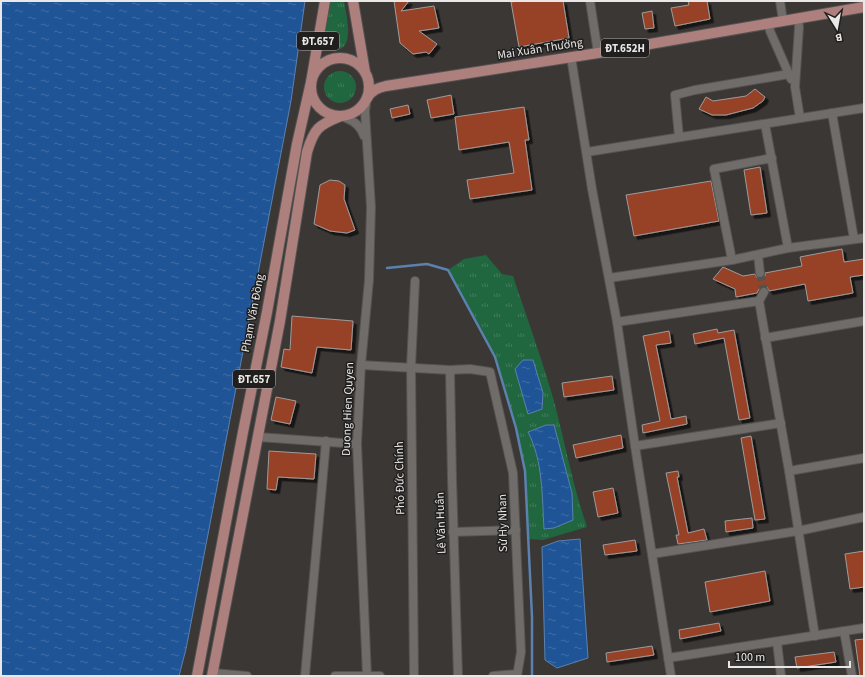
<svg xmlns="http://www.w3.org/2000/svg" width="865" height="677" font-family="'Source Sans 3',sans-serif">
  <defs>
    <pattern id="grass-tufts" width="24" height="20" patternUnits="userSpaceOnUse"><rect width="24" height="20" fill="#20663f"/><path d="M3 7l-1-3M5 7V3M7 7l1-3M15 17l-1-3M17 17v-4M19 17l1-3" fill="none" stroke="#417c5b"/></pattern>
    <pattern id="water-ripples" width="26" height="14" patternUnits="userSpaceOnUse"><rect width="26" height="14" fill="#1f5597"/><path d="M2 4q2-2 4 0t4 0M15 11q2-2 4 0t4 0" fill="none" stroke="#406da6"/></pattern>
    <filter id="shadow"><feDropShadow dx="3.5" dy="3.5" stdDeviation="0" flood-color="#0009"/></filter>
  </defs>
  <rect width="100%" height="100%" fill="#3a3735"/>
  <g fill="url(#grass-tufts)" fill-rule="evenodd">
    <path d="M330,1h14c2,13 12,49 -9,49 -6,0 -9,-4 -11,-9z"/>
    <circle cx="340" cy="87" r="16"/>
    <path d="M486,255l16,19 11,2c14,42 29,83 41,125 11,42 19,85 33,126l-44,13 -15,-1 -3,-68 -9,-43 -21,-71 -47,-87 16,-11zM515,369l28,24 -1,16 -14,4zM546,425h8l18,68 -28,35c-2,-32 -1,-67 -16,-96z"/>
  </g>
  <g fill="url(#water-ripples)" stroke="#5c81af">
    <path d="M1,1h304l-14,100 -105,548 -7,27h-178z"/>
    <path d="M523,360h10l10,33 -1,16 -14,5 -13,-45z"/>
    <path d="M546,425h8l18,68 1,27 -19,8 -10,1c-2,-33 -1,-68 -16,-97z"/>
    <path d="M580,539l8,119 -31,10 -12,-8 -3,-113 16,-6z"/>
  </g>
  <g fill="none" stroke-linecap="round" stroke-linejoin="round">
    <path stroke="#5c81af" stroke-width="2.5" d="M387,268l40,-4 21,6 47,87 21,71 9,43 7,146v59"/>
  </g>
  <g fill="#974228" stroke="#9f9b9a" filter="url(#shadow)">
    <path d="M394,1h15l-8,10 33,-5 5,22 -20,3 18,13 -8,10 -3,-2 -13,2 -13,-11z"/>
    <path d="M519,1h44l6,37 -50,9 -8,-45z"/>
    <path d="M688,1h19l3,18 -35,7 -4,-18 18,-3z"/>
    <path d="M652,11l2,17 -9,1 -3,-16z"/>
    <path d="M755,89l10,8 -2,4 -10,7 -27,7h-14l-13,-6 7,-12 7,4 20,-3 13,-2z"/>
    <path d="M451,95l3,19 -23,4 -4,-18z"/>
    <path d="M408,105l2,9 -18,4 -2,-9z"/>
    <path d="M524,107l5,33h-4l7,50 -62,9 -3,-19 47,-7 -5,-31 -50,8 -4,-33z"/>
    <path d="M760,167l7,46 -16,2 -7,-45z"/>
    <path d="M330,180l9,1 6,4 -1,14 11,31 -8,3 -17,-2 -16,-7 6,-39z"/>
    <path d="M711,181l8,40 -85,15 -8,-41z"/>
    <path d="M842,249l2,13 20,-3v16l-14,2 3,16 -45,8 -3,-17 -36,7 -2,-4h-3l-5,2 -2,4 -21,4 -1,-8 -22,-10 10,-12 20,9 12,-2 2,4h4l4,-2v-3l37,-7 -2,-9z"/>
    <path d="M292,316l61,5 -2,29 -34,-3 -5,26 -31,-6 3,-18 6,1z"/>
    <path d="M717,329l1,4 16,-3 16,88 -11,2 -15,-82 -29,6 -2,-10z"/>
    <path d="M669,331l2,12 -15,2 15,74 15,-3 1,8 -44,9 -1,-8 18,-4 -17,-85z"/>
    <path d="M612,376l2,14 -50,7 -2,-14z"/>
    <path d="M276,397l20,4 -6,23 -19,-4z"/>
    <path d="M621,435l2,13 -47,10 -3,-13z"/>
    <path d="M751,436l14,83 -10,1 -14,-82z"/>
    <path d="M269,451l47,3 -2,25 -36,-2 -2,13 -9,-1z"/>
    <path d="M678,471l1,6h-2l11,56 16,-4 3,11 -29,4 -2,-9h3l-13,-62z"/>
    <path d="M613,488l5,25 -20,4 -5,-25z"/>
    <path d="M752,518l1,10 -27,4 -1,-11z"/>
    <path d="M635,540l2,11 -32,4 -2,-10z"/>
    <path d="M864,551v36l-14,2 -5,-35z"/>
    <path d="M765,571l5,30 -60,11 -5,-30z"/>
    <path d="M719,623l2,8 -41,8 -1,-9z"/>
    <path d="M864,639v37h-4l-5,-36z"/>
    <path d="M652,646l2,9 -47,7 -1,-9z"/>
    <path d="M834,652l2,10 -39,6 -2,-11z"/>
  </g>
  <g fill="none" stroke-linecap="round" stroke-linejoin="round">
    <path stroke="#545250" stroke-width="8" stroke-dasharray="8 4" stroke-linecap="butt" d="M760,273l4,19"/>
    <defs>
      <g id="minor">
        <path d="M590,1l8,52"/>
        <path d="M780,1l3,20"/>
        <path d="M798,18l1,9 -4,60 5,31"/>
        <path d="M769,24l1,7 21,48"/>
        <path d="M571,57l21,132 25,133 18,124 36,230"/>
        <path d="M832,113l22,126"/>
        <path d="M341,116c11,4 19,8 23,20"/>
        <path d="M765,124l23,124"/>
        <path d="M679,137l-4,-42 20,-5 94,-16"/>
        <path d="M587,152l277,-44"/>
        <path d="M758,255l2,18"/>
        <path d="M732,260l-18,-91 58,-11"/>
        <path d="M609,278l123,-18 56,-12 76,-10"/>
        <path d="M764,292l-5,9 30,170 26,165"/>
        <path d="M617,322l142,-21"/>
        <path d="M765,338l99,-17"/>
        <path d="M361,365l89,5 20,-1 20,3 23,101 8,179 -4,24"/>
        <path d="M450,370l2,109 6,197"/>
        <path d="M258,437l99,7"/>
        <path d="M635,446l146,-23"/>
        <path d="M789,471l75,-13"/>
        <path d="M453,532l63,-2"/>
        <path d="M652,554l146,-23 66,-14"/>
        <path d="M844,631l8,45"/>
        <path d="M777,642l4,34"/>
        <path d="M668,658l196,-30"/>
        <path d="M213,673l34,3"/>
        <path d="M305,676l21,-235"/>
        <path d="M335,676h45"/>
        <path d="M367,676l-10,-232 4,-79 8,-85 2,-73 -6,-96 2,-13"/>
        <path d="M414,676l-3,-309 4,-86"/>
        <path d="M493,676l24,-2"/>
      </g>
      <g id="major">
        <path d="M353,1l12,71"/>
        <circle cx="340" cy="87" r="29"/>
        <path d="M367,98c5,-8 11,-10 19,-12l212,-33 266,-46"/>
        <path d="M197,676l46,-244 24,-120 30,-168 14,-62 14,-81"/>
        <path d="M212,676l68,-355 27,-169c7,-23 11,-27 34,-36"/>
      </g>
    </defs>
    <use href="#minor" stroke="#555352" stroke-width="10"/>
    <use href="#major" stroke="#555352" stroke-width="12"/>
    <use href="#minor" stroke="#706c6a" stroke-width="8"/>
    <use href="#major" stroke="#ae807d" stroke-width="10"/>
  </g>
  <g text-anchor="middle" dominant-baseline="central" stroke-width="3" stroke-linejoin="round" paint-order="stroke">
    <g fill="#201f1e" stroke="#adacab" stroke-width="1">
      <rect x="297" y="32" width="42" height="18" rx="3"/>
      <rect x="601" y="39" width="48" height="18" rx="3"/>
      <rect x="233" y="370" width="42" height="18" rx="3"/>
    </g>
    <g font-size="11" font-weight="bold" fill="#eae8e7">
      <text x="318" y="41">ĐT.657</text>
      <text x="625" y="48">ĐT.652H</text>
      <text x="254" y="379">ĐT.657</text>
    </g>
    <g font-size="12" fill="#eae8e7" stroke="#201f1e">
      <text transform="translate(540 49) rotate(-9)">Mai Xuân Thưởng</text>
      <text transform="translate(253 313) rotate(-79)">Phạm Văn Đồng</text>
      <text transform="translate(348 409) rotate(-88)">Duong Hien Quyen</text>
      <text transform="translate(400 478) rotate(-91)">Phó Đức Chính</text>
      <text transform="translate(441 523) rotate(-92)">Lê Văn Huân</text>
      <text transform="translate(503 523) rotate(-91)">Sử Hy Nhan</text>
    </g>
  </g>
  <rect width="865" height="677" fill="none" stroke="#eae8e7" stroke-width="4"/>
  <g transform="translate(837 28) rotate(169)" stroke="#201f1e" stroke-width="3" paint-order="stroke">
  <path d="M0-3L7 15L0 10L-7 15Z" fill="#eae8e7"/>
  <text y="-6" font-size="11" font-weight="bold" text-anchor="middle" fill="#eae8e7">B</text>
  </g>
  <path d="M729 661v6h121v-6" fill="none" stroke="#eae8e7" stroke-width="2"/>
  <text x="735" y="661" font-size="12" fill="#eae8e7" stroke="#201f1e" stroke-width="3" paint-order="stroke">100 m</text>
</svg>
